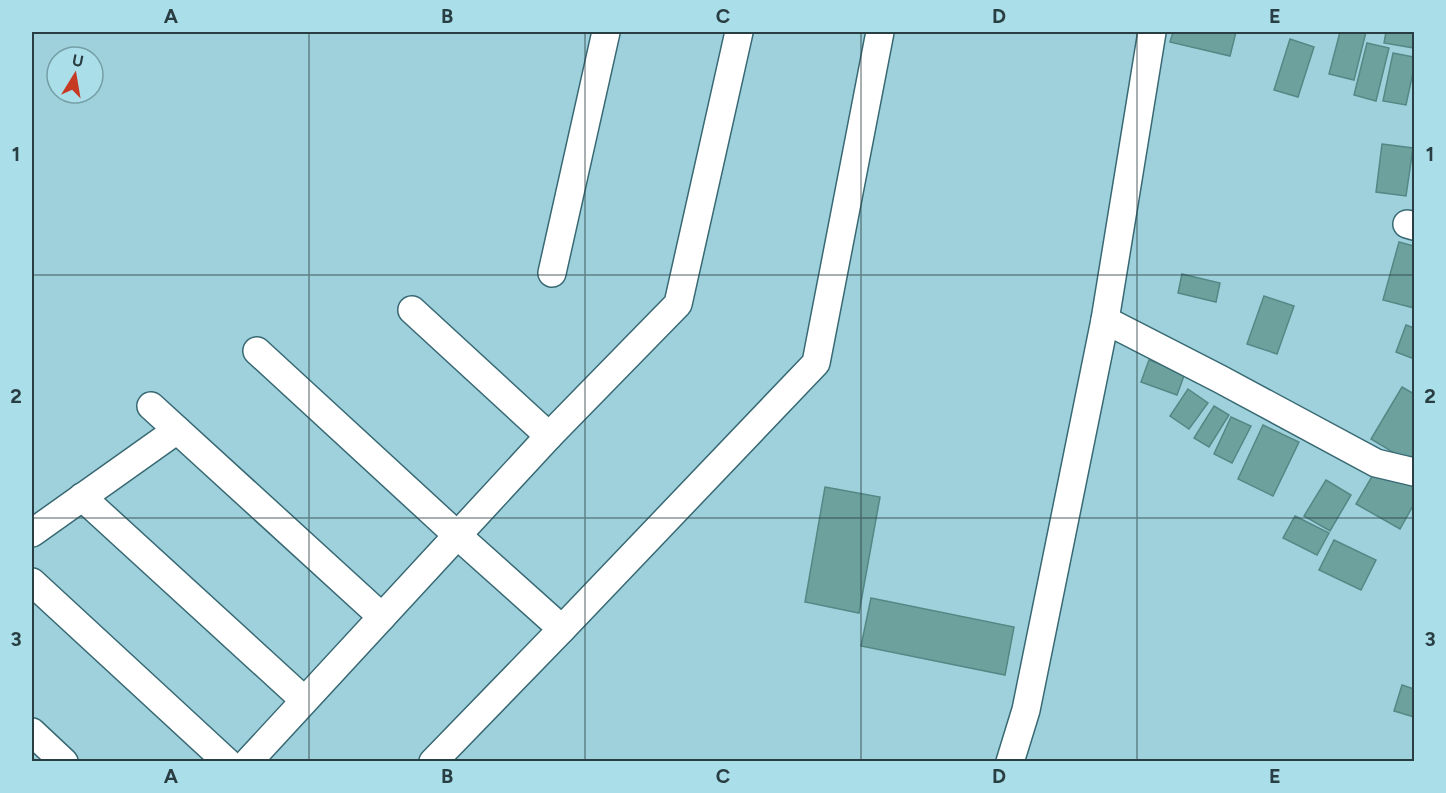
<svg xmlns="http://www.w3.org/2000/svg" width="1446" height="793" font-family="Figtree,sans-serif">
  <rect width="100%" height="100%" fill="#9ed1dc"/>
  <g fill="#6da19e" stroke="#548885" stroke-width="1.5">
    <path d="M1173,32h63l-6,24 -60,-14z"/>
    <path d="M1340,32h26l-12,48 -25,-6z"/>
    <path d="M1386,32h28v16l-30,-5z"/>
    <path d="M1290,39l24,8 -16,50 -24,-7z"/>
    <path d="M1367,43l22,5 -13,53 -22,-6z"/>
    <path d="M1393,53l21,4v11l-8,37 -23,-4z"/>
    <path d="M1382,144l31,4 -7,48 -30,-4z"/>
    <path d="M1399,242l15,4v62l-31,-8z"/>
    <path d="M1182,274l38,9 -4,19 -38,-9z"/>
    <path d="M1264,296l30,10 -17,48 -30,-10z"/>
    <path d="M1406,325l8,3v31l-18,-7z"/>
    <path d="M1149,360l36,13 -8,22 -36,-13z"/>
    <path d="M1402,387l12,7v71l-43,-26z"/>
    <path d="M1188,389l20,14 -19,26 -19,-13z"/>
    <path d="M1214,406l15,9 -20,32 -15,-9z"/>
    <path d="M1231,417l20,9 -19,37 -18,-9z"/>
    <path d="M1263,425l36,17 -26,54 -35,-17z"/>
    <path d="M1378,466l36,21v17l-14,25 -44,-25z"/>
    <path d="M1326,480l25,15 -21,36 -26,-15z"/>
    <path d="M825,487l55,10 -21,116 -54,-11z"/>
    <path d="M1295,516l34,17 -12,22 -34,-17z"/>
    <path d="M1334,540l42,20 -15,30 -42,-20z"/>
    <path d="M871,598l143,29 -9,48 -144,-29z"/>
    <path d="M1402,685l12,4v28l-20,-6z"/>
  </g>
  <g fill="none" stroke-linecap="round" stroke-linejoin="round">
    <defs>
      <g id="minor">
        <path d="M1152,32l-47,288 115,59 156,84 38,9"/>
        <path d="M1407,224l7,2"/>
        <path d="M552,273l54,-241"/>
        <path d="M412,310l137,126"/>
        <path d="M257,351l200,184 105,94"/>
        <path d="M151,406l231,211"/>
        <path d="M82,497l222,203"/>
        <path d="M32,533l145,-103"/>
        <path d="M32,582l195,180"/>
        <path d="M32,732l32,30"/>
        <path d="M248,762l301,-326 129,-132 61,-272"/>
        <path d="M433,762l129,-133 254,-266 64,-331"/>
        <path d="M1010,762l16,-52 79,-390"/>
      </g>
    </defs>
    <use href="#minor" stroke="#386973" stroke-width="30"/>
    <use href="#minor" stroke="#fff" stroke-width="27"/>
  </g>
  <path fill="none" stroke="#293e42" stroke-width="1.5" stroke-opacity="0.55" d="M309,32v730M585,32v730M861,32v730M1137,32v730M32,275h1382M32,518h1382"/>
  <rect width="1446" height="793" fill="none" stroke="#aadee9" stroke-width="66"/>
  <g transform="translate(75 75) rotate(11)"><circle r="28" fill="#aadee9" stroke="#769ea6" stroke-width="1.5"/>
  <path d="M0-4.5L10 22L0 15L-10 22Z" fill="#c63a24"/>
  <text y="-9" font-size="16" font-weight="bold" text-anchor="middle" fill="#293e42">U</text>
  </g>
  <rect x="33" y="33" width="1380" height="727" fill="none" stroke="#293e42" stroke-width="2"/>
  <g font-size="20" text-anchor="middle" font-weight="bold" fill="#293e42">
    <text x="171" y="23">A</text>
    <text x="447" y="23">B</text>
    <text x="723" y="23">C</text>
    <text x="999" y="23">D</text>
    <text x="1275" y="23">E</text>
    <text x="16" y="161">1</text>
    <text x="1430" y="161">1</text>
    <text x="16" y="403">2</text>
    <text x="1430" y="403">2</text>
    <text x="16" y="646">3</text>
    <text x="1430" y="646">3</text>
    <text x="171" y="783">A</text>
    <text x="447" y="783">B</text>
    <text x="723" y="783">C</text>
    <text x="999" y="783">D</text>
    <text x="1275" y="783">E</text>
  </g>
</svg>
